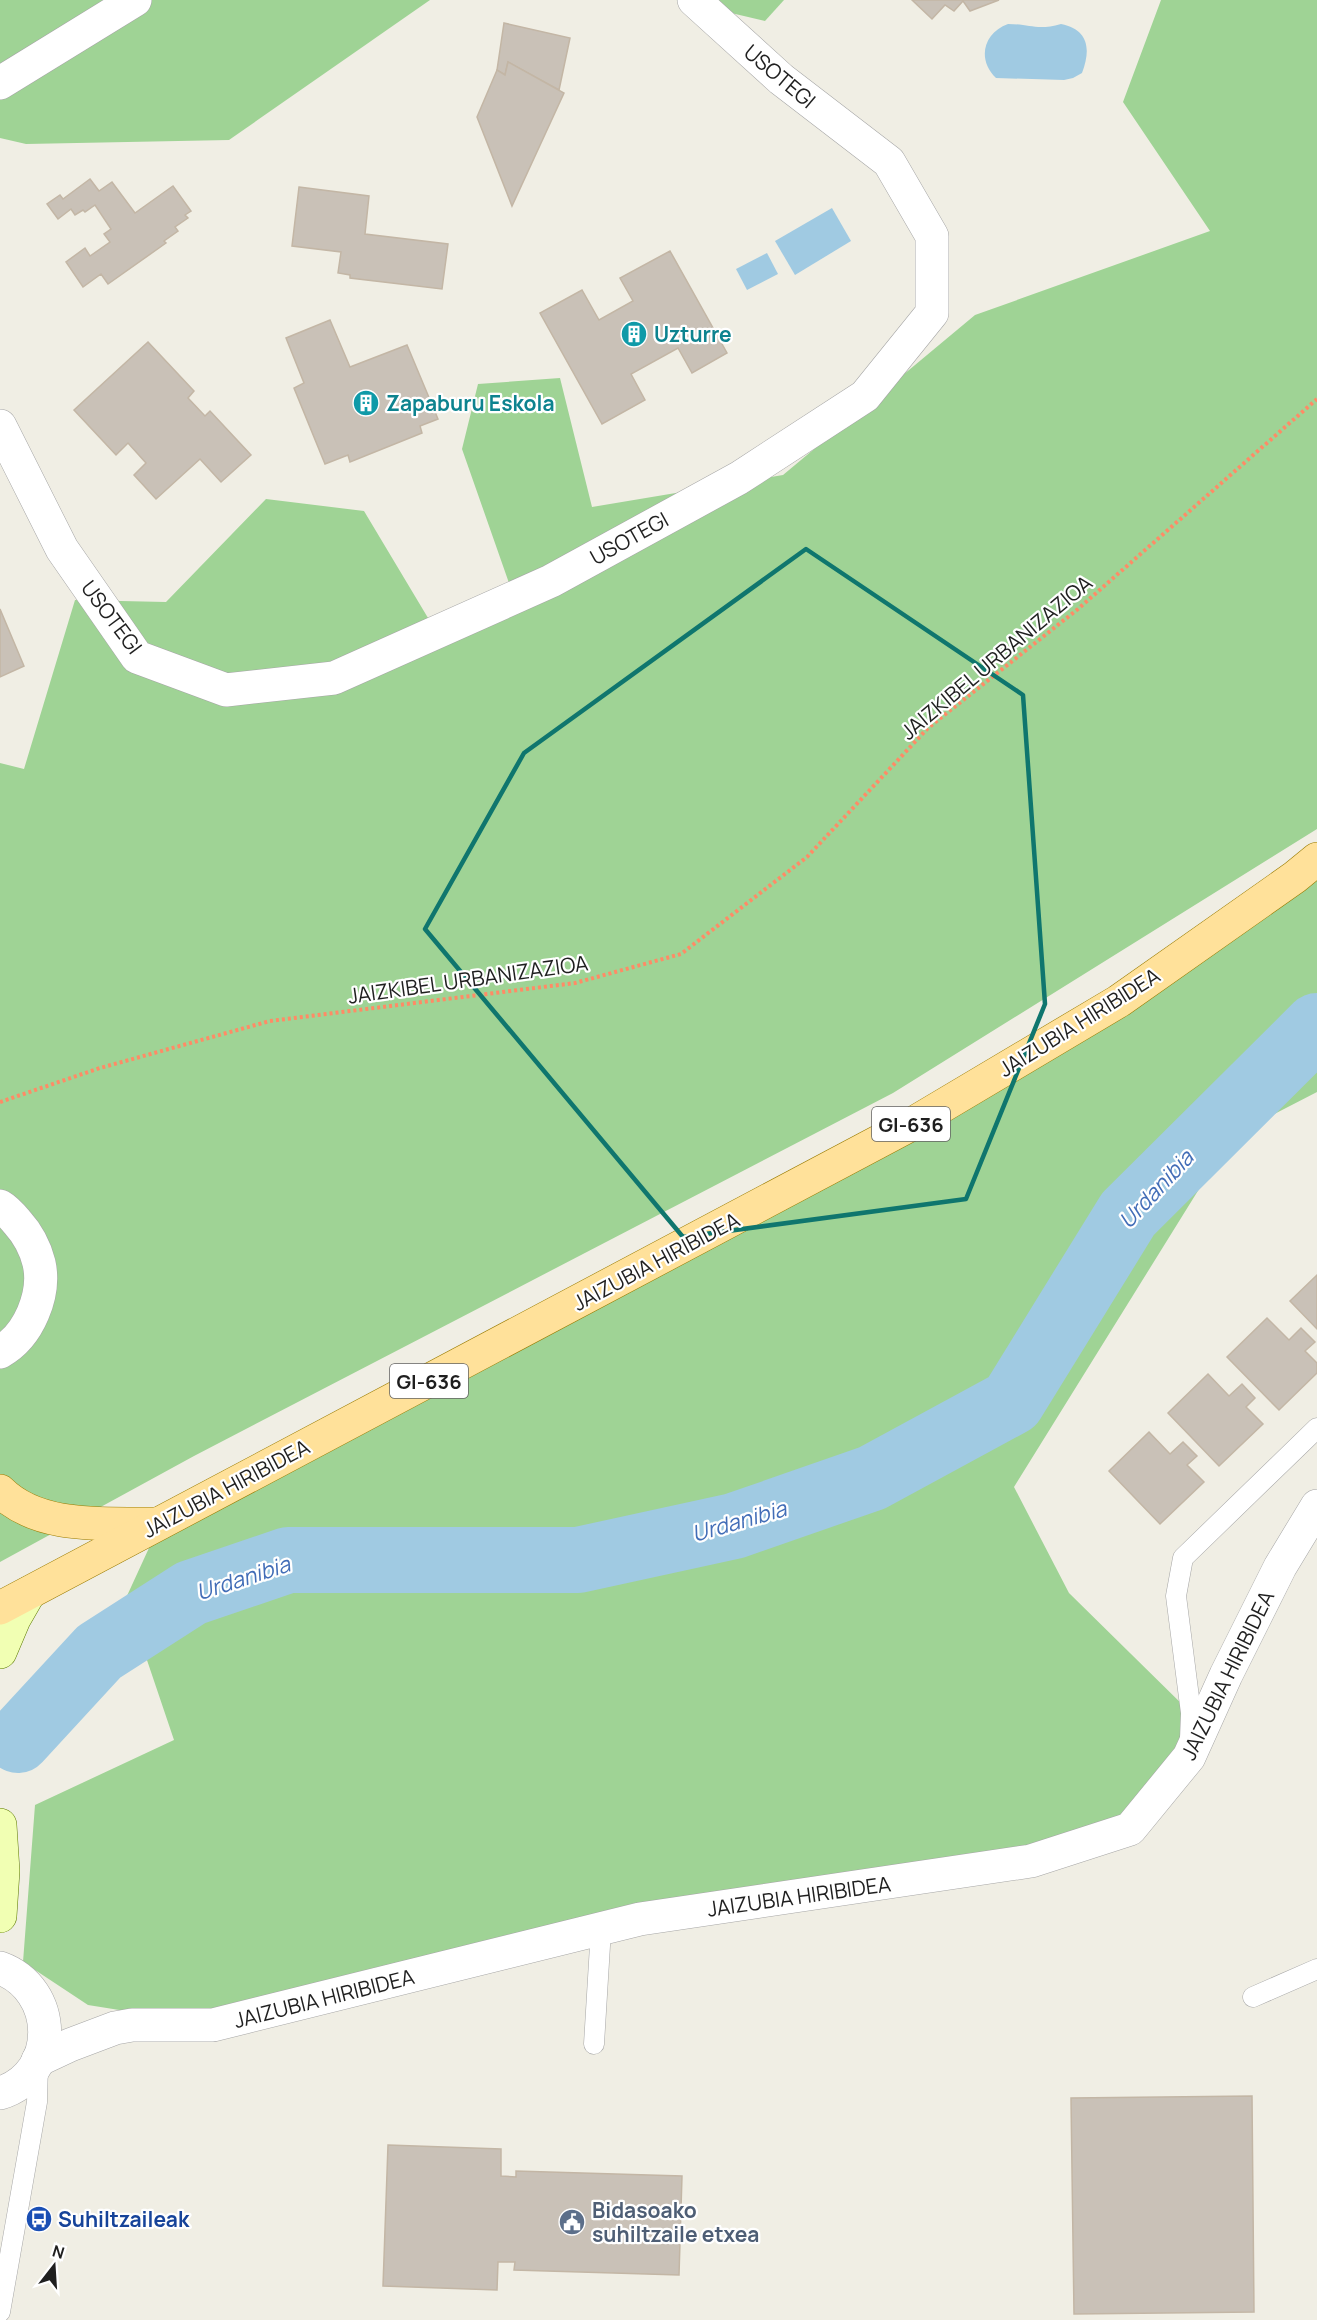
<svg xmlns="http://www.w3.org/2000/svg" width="1317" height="2320" font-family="Manrope,sans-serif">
  <rect width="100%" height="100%" fill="#f0eee4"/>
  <g fill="#9fd395">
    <path d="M0,0h430l-201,140 -203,4 -26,-6z"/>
    <path d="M676,0h108l-19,21z"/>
    <path d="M1161,0h156v829l-424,264 -699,363 -194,106v-799l24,6 51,-169 91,2 100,-103 98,12 79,132 66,-60 -47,-134 16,-65 82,-6 32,129 191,-32 192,-160 235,-84 -87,-129z"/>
    <path d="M1317,848v244l-85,44 -218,351 55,106 122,120 -2,44 -59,72 -490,90 -427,106 -125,-20 -65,-43 12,-157 139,-65 -48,-142 34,-74 959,-523z"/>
  </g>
  <g fill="#a0cae2">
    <path d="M1008,24c22,0 29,7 53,0 28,6 30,25 21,49l-9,5 -9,2 -68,-2c-19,-18 -13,-45 12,-54z"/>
    <path d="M832,208l19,33 -56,34 -20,-34z"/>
    <path d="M767,253l11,21 -31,16 -11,-21z"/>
  </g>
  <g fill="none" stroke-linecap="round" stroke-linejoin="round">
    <path stroke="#a0cae2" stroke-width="66" d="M18,1740l81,-88 92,-59 97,-33h290l156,-34 138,-48 140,-76 116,-188 189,-188"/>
  </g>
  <g fill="#c9c1b7" stroke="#c3b6a5" stroke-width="1.5">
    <path d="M912,0h87l-29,11 -7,-10 -9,10 -9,-6 -13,14z"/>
    <path d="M504,23l66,15 -11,52 -51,-28 -3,13 -8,-5z"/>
    <path d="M508,62l56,31 -52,113 -35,-89 20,-47 8,5z"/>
    <path d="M90,179l9,12 13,-9 23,31 38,-27 18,25 -6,4 3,3 -13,9 3,4 -14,10 2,2 -58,41 -7,-10 -18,13 -17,-25 19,-14 5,8 20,-14 -6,-8 7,-5 -16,-24 -10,7 -2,-2 -8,5 -4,-6 -13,10 -11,-15 13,-9 3,4z"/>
    <path d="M299,187l70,9 -4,38 83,10 -6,45 -92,-11v-3l-12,-2 3,-21 -49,-6z"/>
    <path d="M670,251l57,102 -35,20 -14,-25 -47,26 14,26 -43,24 -62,-111 42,-23 17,30 34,-19 -13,-23z"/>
    <path d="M330,320l20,47 57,-22 31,74 -18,7 2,7 -72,29 -2,-7 -23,9 -31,-76 10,-5 -18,-45z"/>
    <path d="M148,342l46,49 -6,7 17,18 5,-5 41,44 -30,27 -21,-23 -44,40 -22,-24 12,-12 -18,-20 -12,12 -42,-45z"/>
    <path d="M0,609l24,57 -24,11z"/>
    <path d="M1317,1275v54l-27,-28z"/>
    <path d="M1267,1318l22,22 12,-12 14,14 -10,9 12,12v10l-38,37 -52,-53z"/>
    <path d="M1208,1374l21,22 13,-12 13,14 -9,9 17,17 -44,42 -51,-53z"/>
    <path d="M1149,1432l21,22 13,-12 14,14 -10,9 17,17 -44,42 -51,-53z"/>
    <path d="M1252,2096l2,216 -180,2 -3,-216z"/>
    <path d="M388,2145l113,4v27l15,1v-6l166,5 -3,99 -165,-5 1,-8h-17l-1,28 -114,-4z"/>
  </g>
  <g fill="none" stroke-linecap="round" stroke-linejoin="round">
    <defs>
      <g id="lane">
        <path d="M1190,1739l1,-26 -15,-117 7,-38 134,-130"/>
        <path d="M1253,1997l64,-28"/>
        <path d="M594,2044l7,-115"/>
        <path d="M0,2312l37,-210 1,-39"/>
      </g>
      <g id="street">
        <path d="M0,83l135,-83"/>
        <path d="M0,426l62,123 75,108 89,33 108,-12 217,-97 188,-103 126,-82 67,-83v-77l-43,-74 -108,-83 -87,-79"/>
        <path d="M0,1206c7,4 12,10 17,16 10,11 18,25 22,41 7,31 -10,73 -39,89"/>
        <path d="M0,1968c58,21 61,106 0,125"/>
        <path d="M38,2060l32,-15 45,-17 17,-3h81l427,-106 391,-58 99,-32 59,-72 37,-82 54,-108 37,-61"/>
      </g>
      <g id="secondary">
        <path d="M0,1652l14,-33 15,-26"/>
        <path d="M0,1825l3,46 -3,45"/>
      </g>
      <g id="primary">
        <path d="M0,1491c39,39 105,32 155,33"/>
        <path d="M0,1608l912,-484 207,-123 176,-124 22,-18"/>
      </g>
    </defs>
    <use href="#lane" stroke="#a6a6a6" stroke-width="21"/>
    <use href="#street" stroke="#a6a6a6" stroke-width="34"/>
    <use href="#secondary" stroke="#5d7b00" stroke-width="34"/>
    <use href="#primary" stroke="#997b00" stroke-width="34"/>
    <path stroke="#ff8b66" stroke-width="4" stroke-dasharray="3 3" stroke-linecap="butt" d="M0,1102l100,-34 170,-47 305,-38 106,-29 126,-97 121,-129 150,-119 239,-210"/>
    <use href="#lane" stroke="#fff" stroke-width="20"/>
    <use href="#street" stroke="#fff" stroke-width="33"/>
    <use href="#secondary" stroke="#f1ffb3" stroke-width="33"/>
    <use href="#primary" stroke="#ffe19a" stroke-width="33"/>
  </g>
  <path fill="none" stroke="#0f766e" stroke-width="4.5" stroke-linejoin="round" d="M806,549l217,146 22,309 -79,195 -283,38 -258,-308 99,-176z"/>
  <defs>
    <symbol id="building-disc" viewBox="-11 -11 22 22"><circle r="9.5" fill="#0f9aa8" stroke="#fff"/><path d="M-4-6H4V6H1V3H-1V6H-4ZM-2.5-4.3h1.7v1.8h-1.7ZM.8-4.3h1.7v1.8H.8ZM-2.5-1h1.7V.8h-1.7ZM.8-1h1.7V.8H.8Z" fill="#fff"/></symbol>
    <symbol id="bus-disc" viewBox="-11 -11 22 22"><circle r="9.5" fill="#1a4fb4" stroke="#fff"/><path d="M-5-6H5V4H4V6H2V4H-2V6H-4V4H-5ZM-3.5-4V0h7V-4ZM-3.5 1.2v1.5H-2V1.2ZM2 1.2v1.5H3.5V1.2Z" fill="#fff"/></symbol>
    <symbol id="civic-disc" viewBox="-11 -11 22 22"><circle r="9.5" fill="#5c6f8a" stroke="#fff"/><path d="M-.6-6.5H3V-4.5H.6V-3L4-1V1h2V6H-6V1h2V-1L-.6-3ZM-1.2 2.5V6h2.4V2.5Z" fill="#fff"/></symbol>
  </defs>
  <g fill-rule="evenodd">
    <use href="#building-disc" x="619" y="319" width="30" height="30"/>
    <use href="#building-disc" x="351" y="388" width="30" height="30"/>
    <use href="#bus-disc" x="24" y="2204" width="30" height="30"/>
    <use href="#civic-disc" x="557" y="2207" width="30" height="30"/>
  </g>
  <g text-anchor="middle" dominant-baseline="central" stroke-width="4.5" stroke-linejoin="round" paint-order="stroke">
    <g fill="#fff" stroke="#626262" stroke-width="1.5">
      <rect x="872" y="1107" width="78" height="34" rx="4.5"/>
      <rect x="390" y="1364" width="78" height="34" rx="4.5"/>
    </g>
    <g font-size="20" font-weight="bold" fill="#1f1f1f">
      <text x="911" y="1124">GI-636</text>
      <text x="429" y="1381">GI-636</text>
    </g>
    <g font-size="21" fill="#1f1f1f" stroke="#fff">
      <text transform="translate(780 76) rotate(40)">USOTEGI</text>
      <text transform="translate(629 538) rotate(-29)">USOTEGI</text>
      <text transform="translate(112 617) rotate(53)">USOTEGI</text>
      <text transform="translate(996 657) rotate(-40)">JAIZKIBEL URBANIZAZIOA</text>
      <text transform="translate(468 979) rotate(-8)">JAIZKIBEL URBANIZAZIOA</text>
      <text transform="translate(1079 1022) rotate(-32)">JAIZUBIA HIRIBIDEA</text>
      <text transform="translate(656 1261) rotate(-28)">JAIZUBIA HIRIBIDEA</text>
      <text transform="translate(226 1488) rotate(-28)">JAIZUBIA HIRIBIDEA</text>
      <text transform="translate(1227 1675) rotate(-64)">JAIZUBIA HIRIBIDEA</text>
      <text transform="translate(799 1896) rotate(-8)">JAIZUBIA HIRIBIDEA</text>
      <text transform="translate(324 1998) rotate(-14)">JAIZUBIA HIRIBIDEA</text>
    </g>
    <g font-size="21" font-weight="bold" fill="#0d838f" stroke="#fff" text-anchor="start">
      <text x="654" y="334">Uzturre</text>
      <text x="386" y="403">Zapaburu Eskola</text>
    </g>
    <g font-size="21" font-weight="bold" fill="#4e5e75" stroke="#fff" text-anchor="start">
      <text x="592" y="2210">Bidasoako<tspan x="592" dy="24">suhiltzaile etxea</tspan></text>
    </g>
    <g font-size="21" font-weight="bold" fill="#164399" stroke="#fff" text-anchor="start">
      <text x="58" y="2219">Suhiltzaileak</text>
    </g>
    <g font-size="22" font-style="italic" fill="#426db7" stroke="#fff">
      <text transform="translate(1156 1189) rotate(-47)">Urdanibia</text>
      <text transform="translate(739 1521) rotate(-16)">Urdanibia</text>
      <text transform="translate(243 1578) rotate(-18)">Urdanibia</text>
    </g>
  </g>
  <g transform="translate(54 2266) rotate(17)" stroke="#ffffff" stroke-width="4.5" paint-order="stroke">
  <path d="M0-4.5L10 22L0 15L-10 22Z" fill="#1f1f1f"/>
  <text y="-9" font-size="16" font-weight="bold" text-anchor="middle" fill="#1f1f1f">N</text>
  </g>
</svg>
